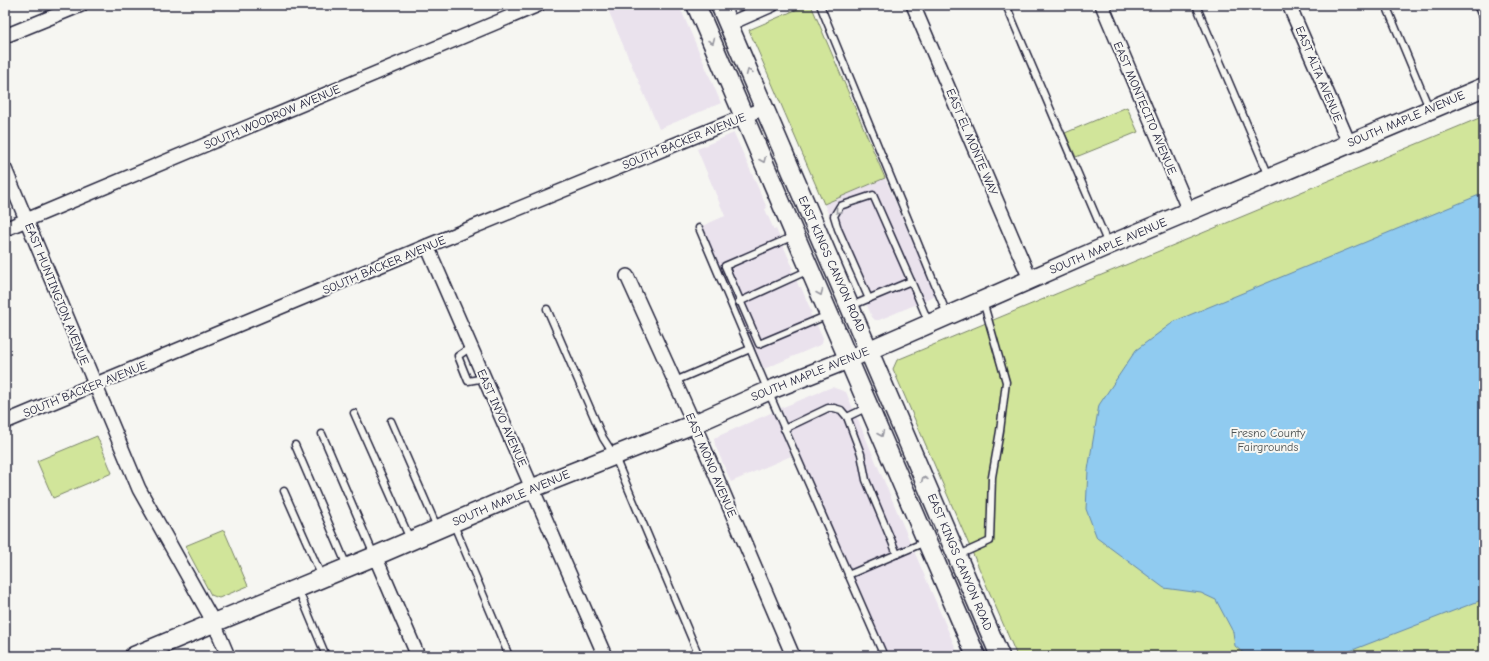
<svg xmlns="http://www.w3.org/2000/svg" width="1489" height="661" font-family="'Comic Neue',sans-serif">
  <rect width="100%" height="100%" fill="#f6f6f2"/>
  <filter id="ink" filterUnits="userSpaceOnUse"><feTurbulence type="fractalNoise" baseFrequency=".025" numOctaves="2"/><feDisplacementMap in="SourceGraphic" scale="8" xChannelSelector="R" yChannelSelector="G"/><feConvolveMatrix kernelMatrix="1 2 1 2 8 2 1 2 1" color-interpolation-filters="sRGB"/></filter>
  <g filter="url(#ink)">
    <g fill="#eae2ed">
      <path d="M606,5h73l42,98 -62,26z"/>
      <path d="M734,133l33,75 -2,1 9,21 2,-1 17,39 -2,1 3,5 5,13h2l11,26h-2l5,10h1l7,16 -1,5 -58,25 -62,-143 23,-10 -28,-67z"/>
      <path d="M885,178l51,118 -57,24h-4l-3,-3 -48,-113z"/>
      <path d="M832,387l14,5 113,264h-73l-105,-248z"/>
      <path d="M773,412l18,44 -60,26 -16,-37 -1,-7z"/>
    </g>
    <g fill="#d1e59a" stroke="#7a846a">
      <path d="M807,5h4l74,173 -61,26 -75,-174z"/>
      <path d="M1127,107l11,25 -62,25 -11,-24z"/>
      <path d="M1484,116v540h-467l-124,-287 4,-9z"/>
      <path d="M97,436l15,37 -59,25 -16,-37z"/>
      <path d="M224,530l24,56 -29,12 -8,-3 -26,-49z"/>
    </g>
    <path fill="#90cbf0" stroke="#6487a8" d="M1484,193v406l-147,57h-90l-12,-10 -2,-14 -17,-32 -15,-7 -37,-5 -67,-50 -11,-29 2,-39 11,-65 37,-55 39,-29z"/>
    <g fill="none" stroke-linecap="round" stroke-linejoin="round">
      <defs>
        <g id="service">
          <path d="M820,5l127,309"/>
          <path d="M1006,5l102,239"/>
          <path d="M1196,5l73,171"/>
          <path d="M1386,5l43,103"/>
          <path d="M699,228l69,163 116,265"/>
          <path d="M794,236l-69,30 34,78 69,-29"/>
          <path d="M869,299l-31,-70 -4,-13 6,-10 33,-11 38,86"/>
          <path d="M739,302l70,-32"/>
          <path d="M851,306l60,-25 18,42"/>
          <path d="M547,309l56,129 11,17 85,201"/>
          <path d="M471,347l-13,9 10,25 17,-3"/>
          <path d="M675,381l75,-32"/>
          <path d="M354,413l56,126"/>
          <path d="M847,417l21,-10"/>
          <path d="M391,421l46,106"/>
          <path d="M784,429l44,-21h6l7,2 6,7 14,37 5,26 31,74 28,-12"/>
          <path d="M322,434l52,121"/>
          <path d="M295,445l52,121"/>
          <path d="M284,491l38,86"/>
          <path d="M454,525l55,131"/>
          <path d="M959,555l31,-14 2,-64 8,-46 6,-49 -23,-81"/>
          <path d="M848,575l49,-21"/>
          <path d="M298,589l28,67"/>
        </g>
        <g id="minor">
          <path d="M913,5l117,274"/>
          <path d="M1102,5l87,206"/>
          <path d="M1289,5l60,138"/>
          <path d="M1481,5l3,7"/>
          <path d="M729,24l43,-19"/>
          <path d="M5,36l76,-31"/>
          <path d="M5,169l134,320 75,134 14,33"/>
          <path d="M5,229l533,-224"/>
          <path d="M427,246l178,410"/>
          <path d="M627,276l67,148 99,232"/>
          <path d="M5,422l422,-176 337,-138"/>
          <path d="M375,556l43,100"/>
        </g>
        <g id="secondary">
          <path d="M696,5l280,651"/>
          <path d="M720,5l280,651"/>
          <path d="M134,656l241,-100 158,-68 161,-64 74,-33 81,-32 260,-114 375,-158"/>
        </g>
      </defs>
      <use href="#service" stroke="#22223b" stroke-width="9"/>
      <use href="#minor" stroke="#22223b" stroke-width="16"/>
      <use href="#secondary" stroke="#22223b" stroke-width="21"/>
      <use href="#service" stroke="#f6f6f2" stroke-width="6"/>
      <use href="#minor" stroke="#f6f6f2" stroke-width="13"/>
      <use href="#secondary" stroke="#f6f6f2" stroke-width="18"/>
    </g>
    <defs><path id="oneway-chevron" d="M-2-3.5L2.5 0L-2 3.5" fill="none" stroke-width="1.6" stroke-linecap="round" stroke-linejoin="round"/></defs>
    <g stroke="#9797a0">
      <use href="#oneway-chevron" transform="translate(712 41) rotate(67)"/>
      <use href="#oneway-chevron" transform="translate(749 72) rotate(-113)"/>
      <use href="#oneway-chevron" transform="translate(763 160) rotate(67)"/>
      <use href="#oneway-chevron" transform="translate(838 211) rotate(131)"/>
      <use href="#oneway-chevron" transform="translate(820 293) rotate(67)"/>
      <use href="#oneway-chevron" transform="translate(881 434) rotate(67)"/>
      <use href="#oneway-chevron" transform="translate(924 479) rotate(-113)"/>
    </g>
  </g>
  <g text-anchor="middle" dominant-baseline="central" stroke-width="4" stroke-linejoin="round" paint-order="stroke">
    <g font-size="12" fill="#22223b" stroke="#f6f6f2">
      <text transform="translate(1319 74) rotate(67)">EAST ALTA AVENUE</text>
      <text transform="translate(1145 108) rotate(67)">EAST MONTECITO AVENUE</text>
      <text transform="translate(272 117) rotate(-23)">SOUTH WOODROW AVENUE</text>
      <text transform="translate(1406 119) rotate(-23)">SOUTH MAPLE AVENUE</text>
      <text transform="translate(684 141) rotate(-22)">SOUTH BACKER AVENUE</text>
      <text transform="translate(972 142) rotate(67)">EAST EL MONTE WAY</text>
      <text transform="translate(1108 246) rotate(-23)">SOUTH MAPLE AVENUE</text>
      <text transform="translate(832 264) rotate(66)">EAST KINGS CANYON ROAD</text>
      <text transform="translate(384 265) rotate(-23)">SOUTH BACKER AVENUE</text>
      <text transform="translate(57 294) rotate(68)">EAST HUNTINGTON AVENUE</text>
      <text transform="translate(810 374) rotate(-22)">SOUTH MAPLE AVENUE</text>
      <text transform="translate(85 389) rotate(-22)">SOUTH BACKER AVENUE</text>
      <text transform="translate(502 418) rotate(66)">EAST INYO AVENUE</text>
      <text transform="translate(711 465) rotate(67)">EAST MONO AVENUE</text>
      <text transform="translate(511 498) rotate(-23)">SOUTH MAPLE AVENUE</text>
      <text transform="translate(960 562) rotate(67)">EAST KINGS CANYON ROAD</text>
    </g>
    <g font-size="12" fill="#4e5353" stroke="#f6f6f2">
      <text x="1268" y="433">Fresno County<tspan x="1268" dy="14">Fairgrounds</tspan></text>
    </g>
  </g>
  <rect width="1489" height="661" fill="none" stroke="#f6f6f2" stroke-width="20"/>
  <rect x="10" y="10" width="1469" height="641" fill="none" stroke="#22223b" stroke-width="1.5" filter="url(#ink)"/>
</svg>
